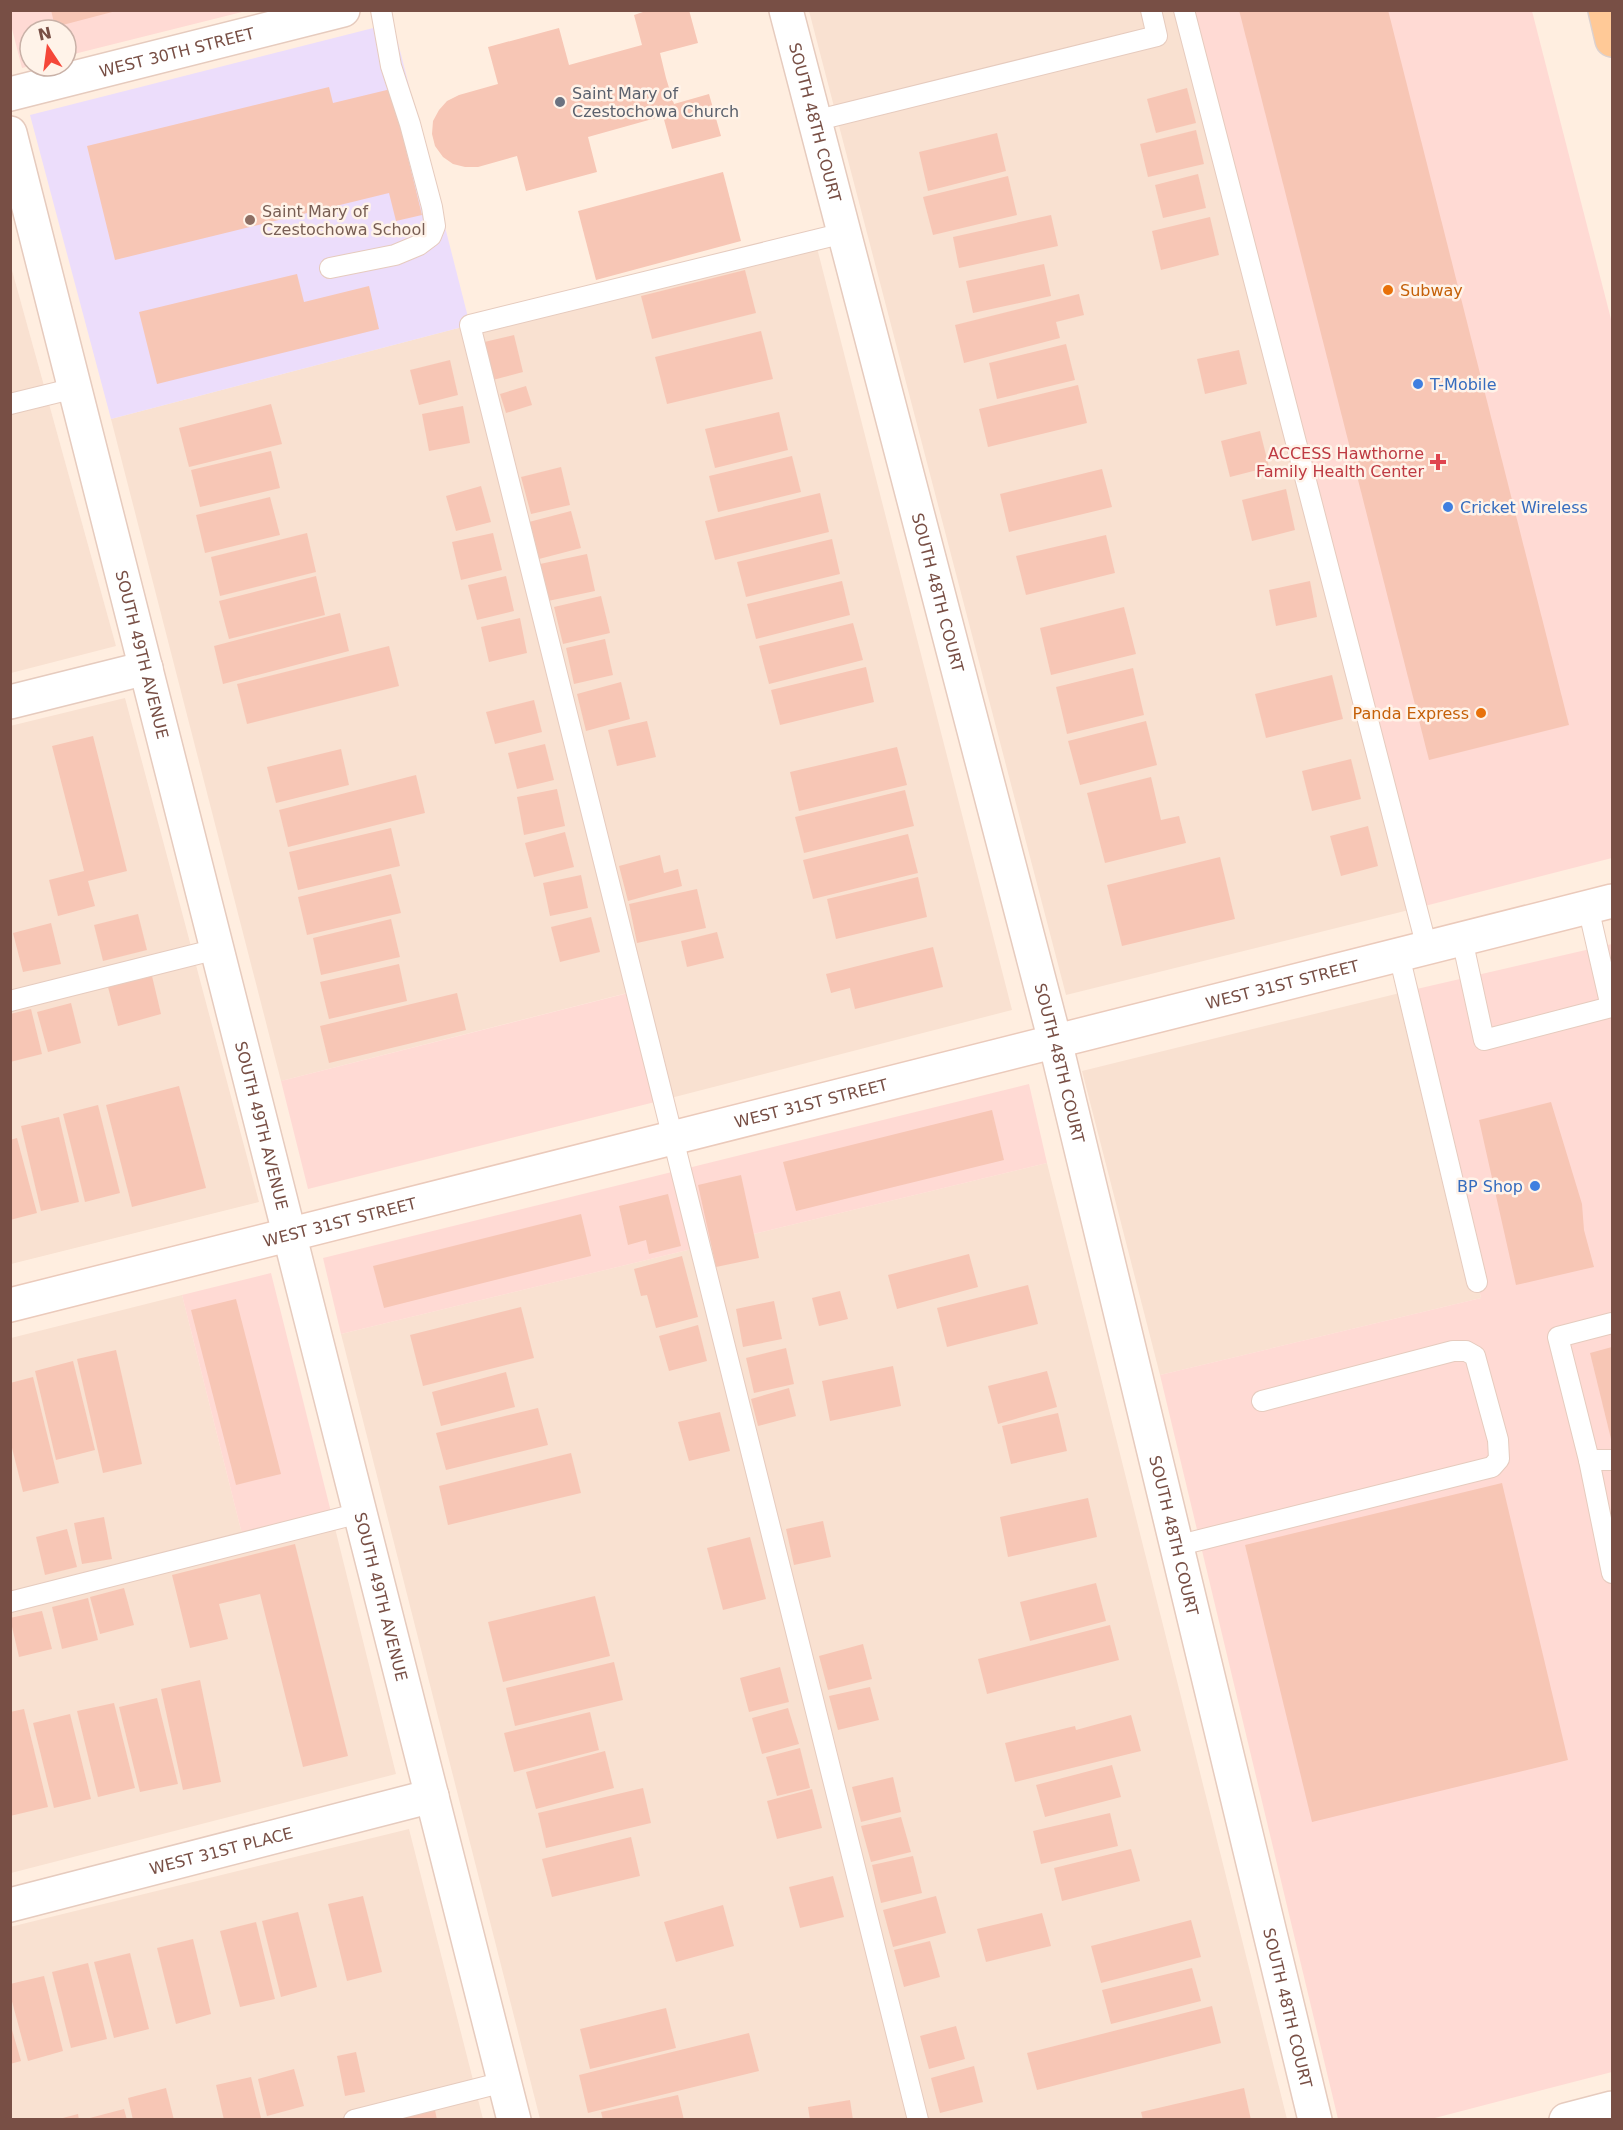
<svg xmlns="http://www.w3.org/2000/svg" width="1623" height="2130" font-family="'DejaVu Sans',sans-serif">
  <rect width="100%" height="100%" fill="#ffeee0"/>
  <g fill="#f9e1d1">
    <path d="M809,11h375l233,897 -351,87z"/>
    <path d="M815,240l197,770 -349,90 -28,-109 -354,90 -170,-662 359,-94z"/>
    <path d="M10,263l106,383 -105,27h-1z"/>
    <path d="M125,698l134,504 -248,62 -1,-538z"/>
    <path d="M1408,991l73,307 -321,77 -78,-304z"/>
    <path d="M1047,1163l240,956h-747l-199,-785z"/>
    <path d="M182,1295l62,247 89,-22 63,254 -385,99v-535z"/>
    <path d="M409,1829l74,290h-472l-1,-192z"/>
  </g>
  <g fill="#ffdad4">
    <path d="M10,11h236l-180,45v-26h-36v36l-8,2 -11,-43z"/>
    <path d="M1184,11h348l80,312v535l-195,50z"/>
    <path d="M1612,944v1128l-181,47h-93l-178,-744 321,-77 -73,-307z"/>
    <path d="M636,991l27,109 -355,89 -27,-108z"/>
    <path d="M1029,1084l18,79 -706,171 -18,-76z"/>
    <path d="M271,1273l62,247 -89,22 -62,-247z"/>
  </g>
  <path fill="#ecddfb" d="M393,23l77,302 -359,94 -81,-304z"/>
  <g fill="#f7c6b5">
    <path d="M51,10h65v1l-61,16z"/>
    <path d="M649,10h40l9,33 -38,10 6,25 8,26 35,-10 12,42 -49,13 -9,-33 -75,21 9,35 -71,19 -9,-35 -39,11h-13l-12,-3 -10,-7 -8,-11 -3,-12 1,-13 6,-11 8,-9 12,-6 39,-11 -10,-37 71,-19 10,37 73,-20 -8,-30z"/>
    <path d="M1239,10h149l181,715 -140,35z"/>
    <path d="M329,87l4,16 58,-14 31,126 -26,6 -7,-28 -274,67 -28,-114z"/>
    <path d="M1187,88l9,35 -40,10 -9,-34z"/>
    <path d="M1196,130l8,34 -56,13 -8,-33z"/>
    <path d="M997,133l9,38 -78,20 -9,-39z"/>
    <path d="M723,172l18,69 -145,39 -18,-69z"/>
    <path d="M1198,174l8,34 -43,10 -8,-33z"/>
    <path d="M1008,176l9,39 -84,20 -10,-38z"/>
    <path d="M1051,215l7,31 -99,22 -6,-31z"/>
    <path d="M1210,217l9,38 -58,15 -9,-39z"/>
    <path d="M1044,264l7,32 -78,17 -7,-32z"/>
    <path d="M745,270l11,43 -104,26 -11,-43z"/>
    <path d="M297,274l7,28 65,-16 10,43 -222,55 -18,-72z"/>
    <path d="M1079,294l5,21 -28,7 4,16 -96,25 -9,-38z"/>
    <path d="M761,331l12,48 -106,25 -12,-47z"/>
    <path d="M514,335l9,37 -34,9 -9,-38z"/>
    <path d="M1066,344l9,36 -78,19 -8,-36z"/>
    <path d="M1239,350l8,34 -42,10 -8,-35z"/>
    <path d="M450,360l8,35 -39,10 -9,-35z"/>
    <path d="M1078,385l9,38 -99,24 -9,-38z"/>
    <path d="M526,386l6,19 -26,8 -6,-19z"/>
    <path d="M271,404l11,40 -93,23 -10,-39z"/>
    <path d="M463,406l7,37 -41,8 -7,-37z"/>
    <path d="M779,412l9,38 -73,18 -10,-39z"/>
    <path d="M1260,431l9,36 -39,10 -9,-36z"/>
    <path d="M271,451l9,37 -80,19 -9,-37z"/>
    <path d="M792,456l9,36 -83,20 -9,-36z"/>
    <path d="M561,467l9,38 -39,9 -10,-37z"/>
    <path d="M1102,469l10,38 -103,25 -9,-38z"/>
    <path d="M481,486l10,36 -35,9 -10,-35z"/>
    <path d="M1286,489l9,41 -43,11 -10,-41z"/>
    <path d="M820,493l9,39 -114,28 -10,-39z"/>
    <path d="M270,497l10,38 -75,18 -9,-38z"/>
    <path d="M571,511l10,37 -42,11 -10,-37z"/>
    <path d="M307,533l9,39 -96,24 -9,-39z"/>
    <path d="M493,533l9,37 -41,10 -9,-38z"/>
    <path d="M1106,535l9,38 -89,22 -10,-39z"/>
    <path d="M832,539l8,35 -94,23 -9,-35z"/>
    <path d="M587,554l8,37 -47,10 -8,-37z"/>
    <path d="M316,576l9,39 -96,24 -10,-38z"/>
    <path d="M506,576l8,35 -37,9 -9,-35z"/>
    <path d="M842,581l8,34 -94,24 -9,-35z"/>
    <path d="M1310,581l7,36 -41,9 -7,-36z"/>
    <path d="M601,596l9,37 -47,11 -9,-37z"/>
    <path d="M1124,607l12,47 -85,21 -11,-47z"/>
    <path d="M340,613l9,38 -126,33 -9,-38z"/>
    <path d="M520,618l7,35 -38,9 -8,-35z"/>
    <path d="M853,623l10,37 -94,24 -10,-38z"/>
    <path d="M605,639l8,36 -39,9 -8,-36z"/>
    <path d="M389,646l10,40 -152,38 -10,-40z"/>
    <path d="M866,667l8,35 -94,23 -9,-35z"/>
    <path d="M1133,668l11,47 -77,19 -11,-47z"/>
    <path d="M1332,675l11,44 -77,19 -11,-44z"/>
    <path d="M621,682l9,37 -44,12 -9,-37z"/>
    <path d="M534,700l8,32 -47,12 -9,-32z"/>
    <path d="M647,721l9,36 -39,9 -9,-36z"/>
    <path d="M1146,721l11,44 -77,20 -12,-44z"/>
    <path d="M93,736l34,135 -39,10 7,25 -37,10 -9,-36 35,-9 -32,-125z"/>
    <path d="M545,744l9,36 -37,9 -9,-36z"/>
    <path d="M897,747l10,38 -108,26 -9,-39z"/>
    <path d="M341,749l8,36 -73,18 -9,-36z"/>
    <path d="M1351,759l10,40 -49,12 -10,-40z"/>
    <path d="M416,775l9,38 -137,34 -9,-37z"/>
    <path d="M1151,777l10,43 18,-4 7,27 -81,20 -18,-70z"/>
    <path d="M557,789l8,37 -41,9 -7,-38z"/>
    <path d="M905,790l9,36 -110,27 -9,-36z"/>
    <path d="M1368,826l10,40 -37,10 -11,-40z"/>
    <path d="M391,828l9,38 -102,24 -9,-38z"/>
    <path d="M565,832l9,35 -40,10 -9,-34z"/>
    <path d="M908,834l10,39 -105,26 -10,-39z"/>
    <path d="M660,855l4,18 14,-4 4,17 -54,15 -9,-35z"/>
    <path d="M1220,857l15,62 -113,27 -15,-61z"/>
    <path d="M391,874l10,39 -94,22 -9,-38z"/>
    <path d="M581,875l7,33 -38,8 -7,-33z"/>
    <path d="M918,877l9,40 -91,22 -9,-40z"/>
    <path d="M697,889l9,39 -69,15 -8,-39z"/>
    <path d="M138,914l9,36 -44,11 -9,-36z"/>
    <path d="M591,917l9,35 -40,10 -9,-35z"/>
    <path d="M391,919l9,38 -79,18 -8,-37z"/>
    <path d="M51,923l10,41 -38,8 -10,-39z"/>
    <path d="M717,932l7,26 -37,9 -6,-26z"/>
    <path d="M933,947l10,40 -88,22 -5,-21 -19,5 -5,-19z"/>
    <path d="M399,964l8,37 -78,18 -9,-37z"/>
    <path d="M152,976l9,38 -43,12 -10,-39z"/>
    <path d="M457,993l9,37 -137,33 -9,-37z"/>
    <path d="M71,1003l10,40 -33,9 -11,-40z"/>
    <path d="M31,1009l11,45 -32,8v-48z"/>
    <path d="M179,1086l27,102 -74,19 -26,-102z"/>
    <path d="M1551,1102l31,102 2,26 10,37 -78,18 -37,-165z"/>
    <path d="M98,1105l22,88 -35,9 -22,-88z"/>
    <path d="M992,1110l12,50 -208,51 -13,-49z"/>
    <path d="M59,1117l20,85 -38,9 -20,-85z"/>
    <path d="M17,1138l20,75 -27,7v-80z"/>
    <path d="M741,1175l18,83 -43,9 -18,-82z"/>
    <path d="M668,1194l13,52 -32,8 -3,-14 -18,5 -9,-39z"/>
    <path d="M581,1214l10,42 -207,52 -11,-42z"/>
    <path d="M969,1254l9,33 -81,22 -9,-34z"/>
    <path d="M682,1256l16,61 -42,11 -9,-33 -6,1 -7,-27z"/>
    <path d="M1028,1285l10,39 -91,23 -10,-39z"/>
    <path d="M840,1291l8,28 -29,7 -7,-28z"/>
    <path d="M236,1299l45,175 -45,11 -45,-175z"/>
    <path d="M774,1301l8,38 -39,8 -7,-38z"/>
    <path d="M521,1307l13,51 -111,28 -13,-51z"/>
    <path d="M698,1325l9,36 -38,10 -10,-35z"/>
    <path d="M1612,1347v96l-22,-90z"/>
    <path d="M786,1348l8,36 -40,9 -8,-35z"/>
    <path d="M116,1350l26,114 -39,9 -26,-114z"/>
    <path d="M73,1361l22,89 -39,10 -21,-89z"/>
    <path d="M893,1366l8,40 -71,15 -8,-40z"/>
    <path d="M1047,1371l10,36 -59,17 -10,-38z"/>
    <path d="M506,1372l9,35 -74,19 -9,-34z"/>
    <path d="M33,1377l26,106 -36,9 -13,-52v-57z"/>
    <path d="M789,1388l7,28 -38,10 -7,-27z"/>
    <path d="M538,1408l10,37 -102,25 -10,-37z"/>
    <path d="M720,1412l10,39 -41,10 -11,-39z"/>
    <path d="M1058,1413l9,38 -56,13 -9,-38z"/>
    <path d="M571,1453l10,40 -133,32 -9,-39z"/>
    <path d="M1502,1483l66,277 -256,62 -67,-277z"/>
    <path d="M1088,1498l9,39 -89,20 -8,-40z"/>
    <path d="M104,1517l8,42 -30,5 -8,-41z"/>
    <path d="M823,1521l8,36 -37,8 -8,-36z"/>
    <path d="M67,1529l10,38 -32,8 -9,-38z"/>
    <path d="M750,1537l16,62 -43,11 -16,-62z"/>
    <path d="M295,1544l53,212 -45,11 -43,-173 -41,10 9,35 -38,9 -18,-73z"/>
    <path d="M1096,1583l10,38 -76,20 -10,-39z"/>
    <path d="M124,1588l10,37 -34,9 -10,-37z"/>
    <path d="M595,1596l15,60 -107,26 -15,-60z"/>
    <path d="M88,1598l10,42 -36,9 -10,-42z"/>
    <path d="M42,1611l10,38 -33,8 -9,-39z"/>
    <path d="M1110,1625l9,35 -132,34 -9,-35z"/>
    <path d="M863,1644l9,35 -44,11 -9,-34z"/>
    <path d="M614,1662l9,38 -108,26 -9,-38z"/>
    <path d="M780,1667l9,35 -40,10 -9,-34z"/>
    <path d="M200,1680l21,102 -38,8 -22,-101z"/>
    <path d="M870,1687l9,33 -41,10 -9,-34z"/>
    <path d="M157,1698l21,86 -38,8 -21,-85z"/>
    <path d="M114,1703l21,85 -37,9 -21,-86z"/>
    <path d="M788,1708l11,36 -37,10 -10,-36z"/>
    <path d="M24,1709l24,98 -38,9v-104z"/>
    <path d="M590,1712l9,38 -85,22 -10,-39z"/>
    <path d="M70,1714l21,85 -37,9 -21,-85z"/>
    <path d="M1131,1715l10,36 -126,31 -10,-39 70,-17 1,4z"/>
    <path d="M800,1748l10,40 -33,8 -11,-39z"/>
    <path d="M605,1751l9,37 -78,21 -10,-37z"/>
    <path d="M1112,1765l9,32 -76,20 -9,-32z"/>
    <path d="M893,1777l8,35 -40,10 -9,-35z"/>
    <path d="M643,1788l8,35 -105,25 -8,-35z"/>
    <path d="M812,1789l10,39 -45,11 -10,-38z"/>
    <path d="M1110,1813l8,33 -77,18 -8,-33z"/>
    <path d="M901,1817l10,35 -40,10 -10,-36z"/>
    <path d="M631,1837l9,39 -88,21 -10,-38z"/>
    <path d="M1131,1849l9,32 -78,20 -8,-33z"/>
    <path d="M913,1856l9,37 -41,10 -9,-38z"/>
    <path d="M833,1876l11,41 -44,11 -11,-41z"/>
    <path d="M363,1896l19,76 -35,9 -19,-77z"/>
    <path d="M936,1896l10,37 -53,14 -10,-37z"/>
    <path d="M723,1905l11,41 -58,16 -12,-40z"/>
    <path d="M298,1912l19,75 -36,10 -19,-76z"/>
    <path d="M1042,1913l9,33 -65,16 -9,-33z"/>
    <path d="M1191,1920l10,37 -100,26 -10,-37z"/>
    <path d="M256,1922l19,77 -35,8 -20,-76z"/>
    <path d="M193,1939l18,75 -35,10 -19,-76z"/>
    <path d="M930,1941l10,36 -36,10 -10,-37z"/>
    <path d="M130,1953l19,76 -35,9 -20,-76z"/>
    <path d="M88,1963l19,76 -36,9 -19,-76z"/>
    <path d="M1192,1968l9,33 -90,23 -9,-34z"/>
    <path d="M44,1976l19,75 -35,10 -18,-67v-10z"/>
    <path d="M1212,2006l9,37 -184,47 -10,-37z"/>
    <path d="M666,2008l10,40 -86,21 -10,-40z"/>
    <path d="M10,2023l11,38 -11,3z"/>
    <path d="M956,2026l9,33 -36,10 -9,-33z"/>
    <path d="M749,2033l10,38 -171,42 -9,-38z"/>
    <path d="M356,2052l9,40 -20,4 -8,-40z"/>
    <path d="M974,2066l9,36 -43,11 -9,-35z"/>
    <path d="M294,2069l10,37 -37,10 -9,-37z"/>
    <path d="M251,2077l10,41 -37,2 -8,-35z"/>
    <path d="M166,2088l8,32h-41l-5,-22z"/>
    <path d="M1244,2088l7,32h-108l-2,-8z"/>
    <path d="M678,2095l6,25h-81l-2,-8z"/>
    <path d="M850,2100l3,20h-43l-2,-13z"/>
    <path d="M124,2109l3,11h-41v-1z"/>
    <path d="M435,2110l2,10h-40v-1z"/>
    <path d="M78,2114l1,6h-19l-1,-1z"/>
  </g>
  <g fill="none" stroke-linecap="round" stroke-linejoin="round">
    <defs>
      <g id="service">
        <path d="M1184,10l243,938"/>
        <path d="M814,121l343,-85 -6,-26"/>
        <path d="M844,233l-374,92 448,1795"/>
        <path d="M330,268l65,-13 24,-10 12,-9 4,-10 -3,-19 -22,-83 -19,-58 -10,-56"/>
        <path d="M10,404l65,-16"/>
        <path d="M1462,939l22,101 127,-33 -23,-100"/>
        <path d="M1399,955l78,327"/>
        <path d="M10,1001l207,-52"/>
        <path d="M1612,1323l-54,14 31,123h23"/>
        <path d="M1589,1460l23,113"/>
        <path d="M1176,1546l316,-79 7,-8 -1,-19 -23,-84 -9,-5h-13l-191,50"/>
        <path d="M10,1602l350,-89"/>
        <path d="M354,2120l150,-38"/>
      </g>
      <g id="minor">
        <path id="s1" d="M786,10l269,1031 260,1079"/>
        <path id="s2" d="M10,94l333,-84"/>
        <path id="s3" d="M10,133l504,1987"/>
        <path d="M10,702l136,-34"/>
        <path id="s4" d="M10,1905l422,-109"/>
        <path d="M1566,2120l46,-12"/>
      </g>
      <g id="secondary">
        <path id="s5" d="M10,1305l1602,-404"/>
      </g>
      <path id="primary" d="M1605,10l7,30"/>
    </defs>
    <use href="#service" stroke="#e6cbbe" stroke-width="22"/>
    <use href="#minor" stroke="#e6cbbe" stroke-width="36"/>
    <use href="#secondary" stroke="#ebcabb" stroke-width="36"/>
    <use href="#primary" stroke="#dcd1cf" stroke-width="36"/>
    <use href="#service" stroke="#fff" stroke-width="20"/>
    <use href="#minor" stroke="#fff" stroke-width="33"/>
    <use href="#secondary" stroke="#fff" stroke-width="33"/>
    <use href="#primary" stroke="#ffc997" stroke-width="33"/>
  </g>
  <circle fill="#6b7280" stroke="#fff3e9" stroke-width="2" cx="560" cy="102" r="6"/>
  <circle fill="#8d6e63" stroke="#fff3e9" stroke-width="2" cx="250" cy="220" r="6"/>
  <g fill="#e8710a" stroke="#fff3e9" stroke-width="2">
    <circle cx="1388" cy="290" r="6"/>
    <circle cx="1481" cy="713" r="6"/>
  </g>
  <g fill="#3f7fe0" stroke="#fff3e9" stroke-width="2">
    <circle cx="1418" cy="384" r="6"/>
    <circle cx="1448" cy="507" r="6"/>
    <circle cx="1535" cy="1186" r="6"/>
  </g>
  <path fill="#e0444e" stroke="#fff3e9" stroke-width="2" d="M1435 453h6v6h6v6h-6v6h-6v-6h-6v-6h6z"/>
  <g text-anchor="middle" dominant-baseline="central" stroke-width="5" stroke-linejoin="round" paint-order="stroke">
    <g font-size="16" fill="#784f45" stroke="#fff3e9">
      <text stroke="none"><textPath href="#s2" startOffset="172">WEST 30TH STREET</textPath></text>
      <text stroke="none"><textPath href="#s1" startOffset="116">SOUTH 48TH COURT</textPath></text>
      <text stroke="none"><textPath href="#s1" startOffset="602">SOUTH 48TH COURT</textPath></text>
      <text stroke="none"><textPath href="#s3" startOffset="538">SOUTH 49TH AVENUE</textPath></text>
      <text stroke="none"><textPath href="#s5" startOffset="1312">WEST 31ST STREET</textPath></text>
      <text stroke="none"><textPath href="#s1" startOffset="1088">SOUTH 48TH COURT</textPath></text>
      <text stroke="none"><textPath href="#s5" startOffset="826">WEST 31ST STREET</textPath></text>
      <text stroke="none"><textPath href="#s3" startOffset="1024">SOUTH 49TH AVENUE</textPath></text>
      <text stroke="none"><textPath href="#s5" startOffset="340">WEST 31ST STREET</textPath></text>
      <text stroke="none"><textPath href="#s1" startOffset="1574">SOUTH 48TH COURT</textPath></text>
      <text stroke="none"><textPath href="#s3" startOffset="1510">SOUTH 49TH AVENUE</textPath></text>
      <text stroke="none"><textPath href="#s4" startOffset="218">WEST 31ST PLACE</textPath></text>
      <text stroke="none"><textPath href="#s1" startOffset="2060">SOUTH 48TH COURT</textPath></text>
    </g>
    <g font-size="16" fill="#5b616d" stroke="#fff3e9" text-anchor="start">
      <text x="572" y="93">Saint Mary of<tspan x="572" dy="18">Czestochowa Church</tspan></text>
    </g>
    <g font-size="16" fill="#785e54" stroke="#fff3e9" text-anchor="start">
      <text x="262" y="211">Saint Mary of<tspan x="262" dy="18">Czestochowa School</tspan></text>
    </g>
    <g font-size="16" fill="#c56008" stroke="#fff3e9" text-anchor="start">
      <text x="1400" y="290">Subway</text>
      <text x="1469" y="713" text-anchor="end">Panda Express</text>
    </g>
    <g font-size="16" fill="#366cbe" stroke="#fff3e9" text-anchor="start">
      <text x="1430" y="384">T-Mobile</text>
      <text x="1460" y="507">Cricket Wireless</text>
      <text x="1523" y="1186" text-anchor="end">BP Shop</text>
    </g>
    <g font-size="16" fill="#be3a42" stroke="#fff3e9" text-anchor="end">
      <text x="1424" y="453">ACCESS Hawthorne<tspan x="1424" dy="18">Family Health Center</tspan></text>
    </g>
  </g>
  <rect width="1623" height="2130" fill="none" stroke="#784f45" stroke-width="24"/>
  <g transform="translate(48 48) rotate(347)"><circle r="28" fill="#fff3e9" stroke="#c9b1a7" stroke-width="1.5"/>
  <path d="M0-4.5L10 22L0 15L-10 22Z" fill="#f54739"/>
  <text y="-9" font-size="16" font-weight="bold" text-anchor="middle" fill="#784f45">N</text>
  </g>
</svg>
